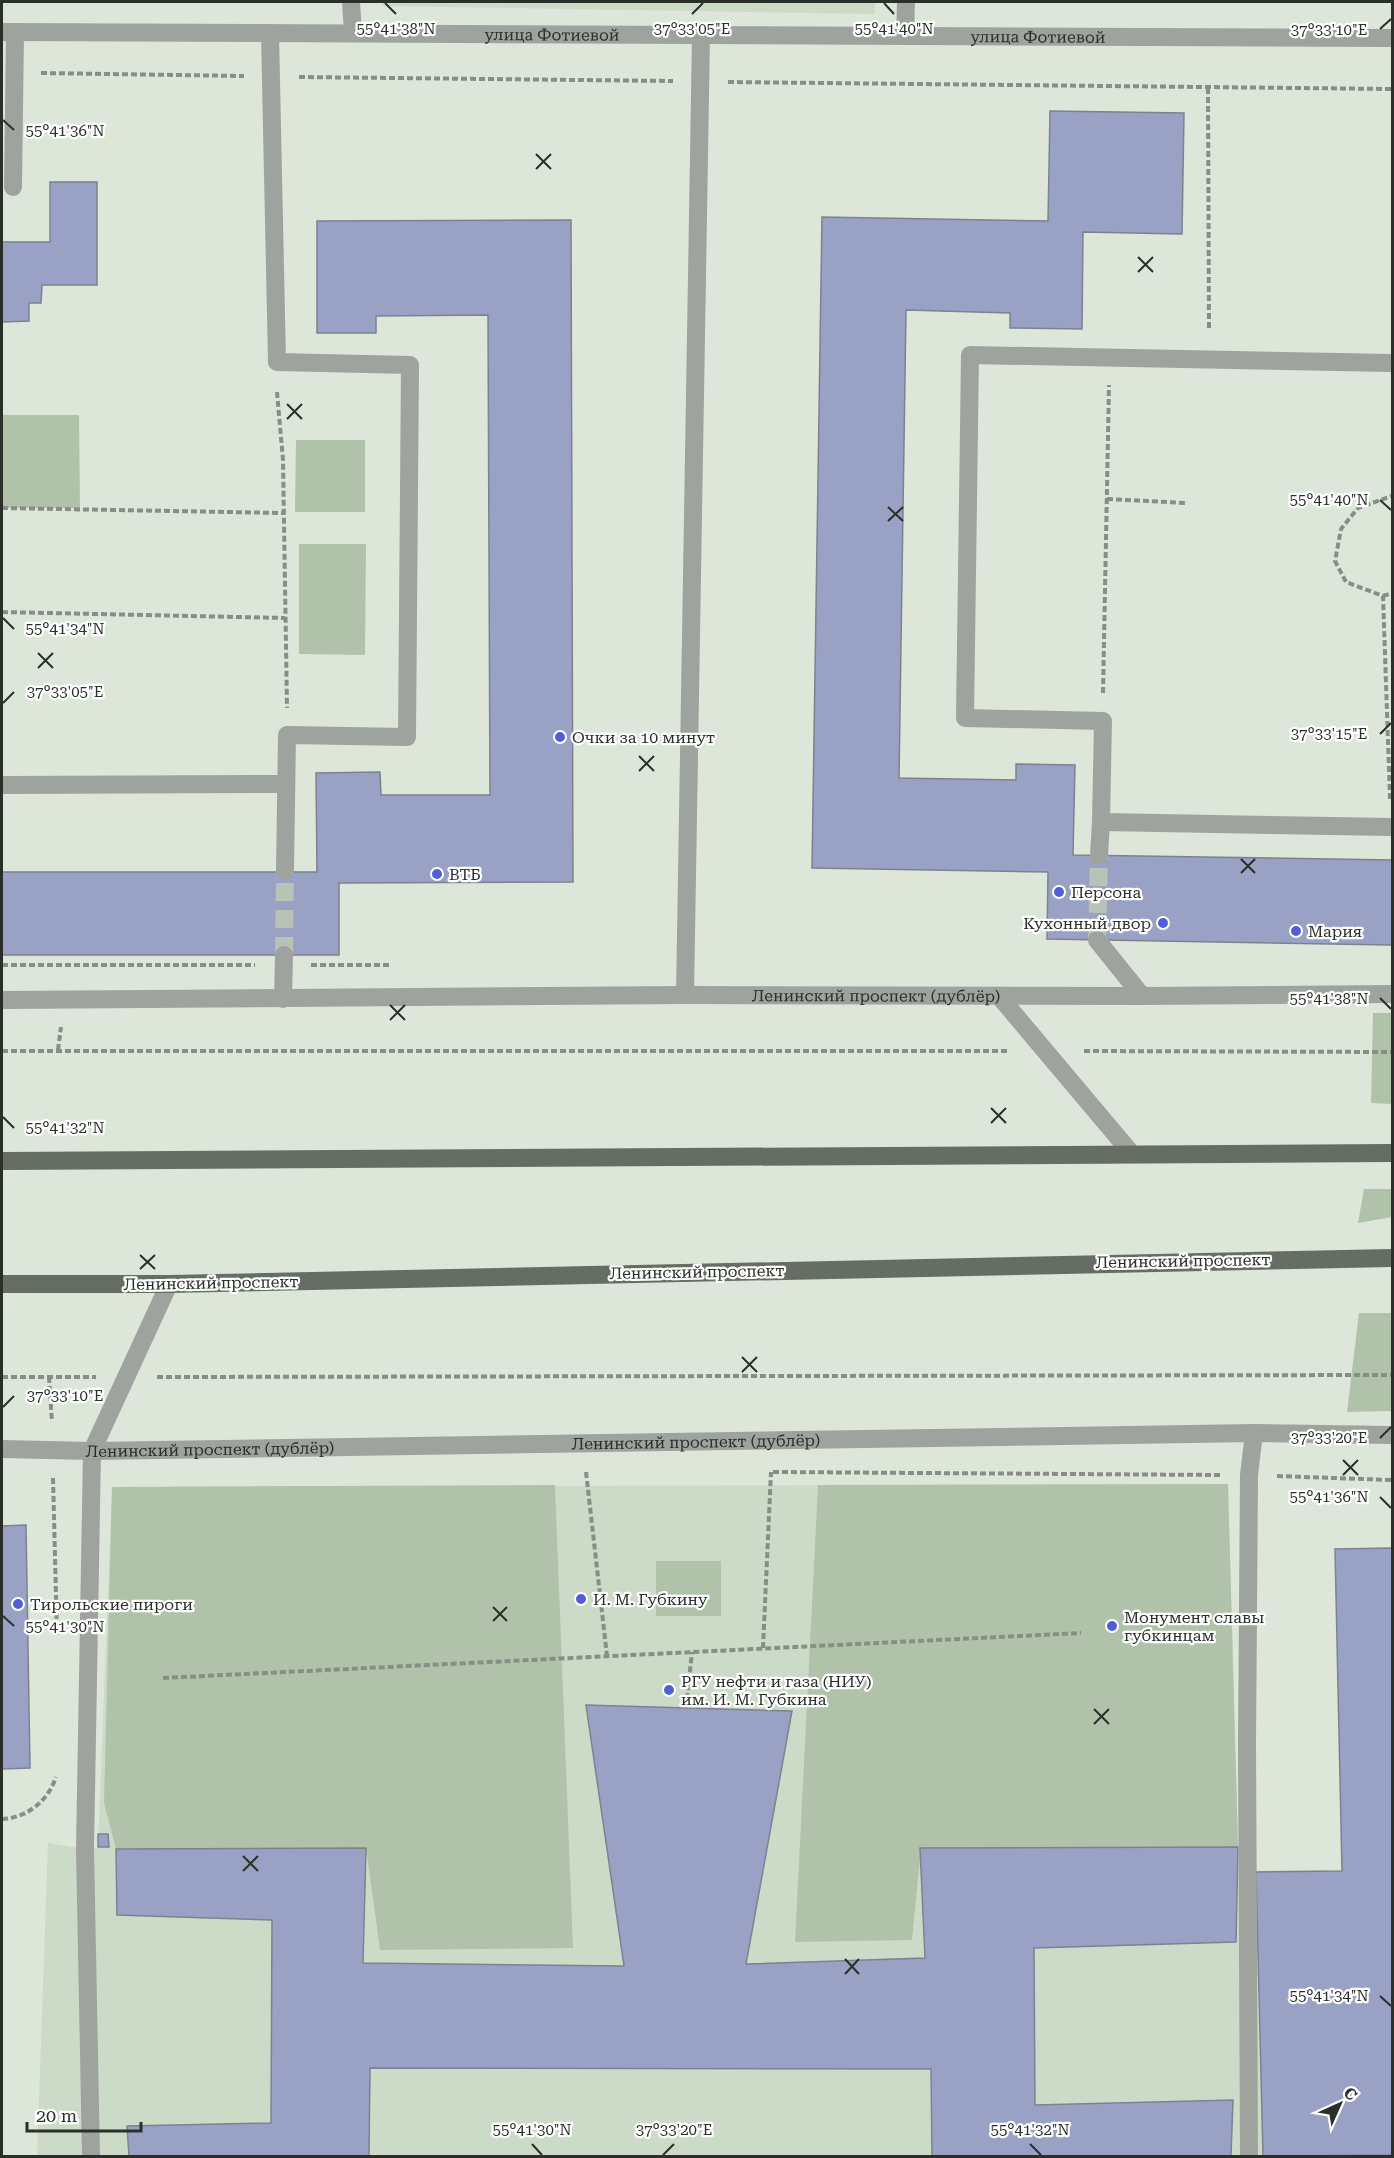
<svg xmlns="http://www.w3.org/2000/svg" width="1394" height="2158" font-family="'Roboto Serif',serif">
  <rect width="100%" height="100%" fill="#dce7d9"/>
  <g fill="#ccdbc8">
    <path d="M382,2h493v12l-493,-8z"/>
    <path d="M1228,1484l11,387 103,-1 -6,-320 56,-1v607h-1355l11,-313 37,6 13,-1 14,-361z"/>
  </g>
  <g fill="#b0c3aa">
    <path d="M2,415h77l1,93h-78z"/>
    <path d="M296,440h69v72h-70z"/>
    <path d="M299,544h67l-1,111 -66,-1z"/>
    <path d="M1373,1013h19v91l-21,-1z"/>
    <path d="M1364,1189h28v28l-34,6z"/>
    <path d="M1359,1313h33v98l-45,1z"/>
    <path d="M1228,1484l10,363 -317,1 -9,92 -117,2 23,-457z"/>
    <path d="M555,1485l18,463 -193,2 -14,-102 -250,1 -12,-46 8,-316z"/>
    <rect x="656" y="1561" width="65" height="55"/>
  </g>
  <g fill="#99a1c5" stroke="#7e8190" stroke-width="1.5">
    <path d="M1050,111l134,2 -2,121 -99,-2 -1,97 -72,-1v-15l-104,-3 -7,468 117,2v-16l59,1 -2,90 319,5v85l-345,-6 1,-67 -236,-4 10,-651 226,4z"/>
    <path d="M50,182h47v103h-55l-1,18h-12v18l-27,1v-80h48z"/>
    <path d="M571,220l2,662 -234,1v72h-337v-83h315l-1,-99 64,-1 1,23h109l-2,-480 -112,1v17h-59v-112z"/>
    <path d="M26,1525l4,243 -28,1v-243z"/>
    <path d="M1392,1548v607l-129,1 -7,-284 86,-1 -7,-322z"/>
    <path d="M586,1705l206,6 -46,253 179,-6 -5,-110 318,-1 -2,95 -202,6 1,157 198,-5 -2,56h-299l-1,-87 -561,-1 -1,88h-240l-2,-30 144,-3 1,-203 -155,-5 -1,-66 250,-1 -3,115 261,3z"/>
    <path d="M98,1834h10l1,13h-11z"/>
  </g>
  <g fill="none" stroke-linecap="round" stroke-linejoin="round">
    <g stroke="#b9c2b6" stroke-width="18" stroke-dasharray="18 9" stroke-linecap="butt">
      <path d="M1097,940l2,-85"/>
      <path d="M284,955l1,-84"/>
    </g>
    <g stroke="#878f85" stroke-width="4" stroke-dasharray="6 3" stroke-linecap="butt">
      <path d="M41,73l203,3"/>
      <path d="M299,77l374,4"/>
      <path d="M728,82l664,7"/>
      <path d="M1208,88l1,242"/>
      <path d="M277,392l6,68 4,248"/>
      <path d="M1107,499l79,4"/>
      <path d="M2,508l282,5"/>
      <path d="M1383,596l9,-3"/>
      <path d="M2,612l283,6"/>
      <path d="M1103,693l6,-308"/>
      <path d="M1390,799l-7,-203 -37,-14 -11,-21 6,-32 17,-21 34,-12"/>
      <path d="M2,965h253"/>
      <path d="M311,965h79"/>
      <path d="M58,1050l3,-23"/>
      <path d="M2,1051h1006"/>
      <path d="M1084,1051l308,1"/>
      <path d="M2,1377h94"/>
      <path d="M49,1377l3,45"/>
      <path d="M157,1377l1235,-2"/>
      <path d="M586,1472l21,184"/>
      <path d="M773,1472l449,3"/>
      <path d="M1277,1476l115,4"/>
      <path d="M53,1478l4,157"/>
      <path d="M763,1648l8,-176"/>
      <path d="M163,1678l918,-45"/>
      <path d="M686,1708l6,-56"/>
      <path d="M2,1819c25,-1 46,-18 54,-42"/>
    </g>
    <g stroke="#9fa39d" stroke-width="18">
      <path d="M351,2l2,31"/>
      <path id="s1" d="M2,32l1390,6"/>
      <path d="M270,33l7,329 133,3 -3,372 -120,-2 -2,136"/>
      <path d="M905,36l1,-34"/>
      <path d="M13,187l2,-155"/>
      <path d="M1392,363l-422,-8 -5,363 138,3 -2,101 291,5"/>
      <path d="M2,785l284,-1"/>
      <path d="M1099,855l2,-33"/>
      <path d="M1097,940l45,56"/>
      <path d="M685,995l16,-960"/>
      <path d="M999,996l133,158"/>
      <path d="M283,999l1,-44"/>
      <path id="s2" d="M2,1000l683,-5 457,1 250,-2"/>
      <path id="s3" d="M2,1449l90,2 1162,-18 138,2"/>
      <path d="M91,2156l-6,-307 7,-398 77,-167"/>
      <path d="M1249,2156l-2,-413 2,-268 5,-42"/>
    </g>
    <g stroke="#666e64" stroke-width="18">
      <path d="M2,1161l1390,-8"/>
      <path d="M2,1284h167l1223,-26"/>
    </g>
  </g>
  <path fill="none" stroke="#2b2f2a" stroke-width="2" d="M385,3l11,11M884,3l10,11M692,14l11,-11M1380,29l11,-10M3,120l11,10M536,154l15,15M536,169l15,-15M1138,257l15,15M1138,272l15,-15M287,404l15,15M287,419l15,-15M1380,500l11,10M888,507l15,14M888,521l15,-14M3,618l11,11M38,653l15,15M38,668l15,-15M3,703l11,-11M1380,734l11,-11M639,756l15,15M639,771l15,-15M1241,859l14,14M1241,873l14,-14M1380,998l11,11M390,1005l15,15M390,1020l15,-15M991,1108l15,15M3,1117l11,11M991,1123l15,-15M140,1255l15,14M140,1269l15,-14M742,1357l15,15M742,1372l15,-15M3,1407l11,-11M1380,1438l11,-11M1343,1460l15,15M1343,1475l15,-15M1380,1497l11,11M493,1607l14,14M3,1616l11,10M493,1621l14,-14M1094,1709l15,15M1094,1724l15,-15M243,1856l15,15M243,1871l15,-15M845,1959l14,15M845,1974l14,-15M1380,1996l11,10M532,2144l10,11M1030,2144l11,11M663,2155l11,-11"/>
  <g fill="#525ed5" stroke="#fff" stroke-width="2">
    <circle cx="560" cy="737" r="6"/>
    <circle cx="437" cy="874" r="6"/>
    <circle cx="1059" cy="892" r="6"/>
    <circle cx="1163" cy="923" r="6"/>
    <circle cx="1296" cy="931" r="6"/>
    <circle cx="581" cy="1599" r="6"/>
    <circle cx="18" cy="1604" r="6"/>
    <circle cx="1112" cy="1626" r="6"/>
    <circle cx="669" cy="1690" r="6"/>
  </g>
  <g text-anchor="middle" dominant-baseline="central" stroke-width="4.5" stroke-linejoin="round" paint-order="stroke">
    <g font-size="16" fill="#2b2f2a" stroke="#fff">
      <text stroke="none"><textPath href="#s1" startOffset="550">улица Фотиевой</textPath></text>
      <text stroke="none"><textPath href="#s1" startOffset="1036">улица Фотиевой</textPath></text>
      <text stroke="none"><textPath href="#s2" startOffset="874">Ленинский проспект (дублёр)</textPath></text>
      <text transform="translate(1183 1261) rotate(-1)">Ленинский проспект</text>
      <text transform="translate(697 1272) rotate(-1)">Ленинский проспект</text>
      <text transform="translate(211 1283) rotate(-1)">Ленинский проспект</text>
      <text stroke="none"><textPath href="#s3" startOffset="694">Ленинский проспект (дублёр)</textPath></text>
      <text stroke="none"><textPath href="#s3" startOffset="208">Ленинский проспект (дублёр)</textPath></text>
    </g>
    <g font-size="16" fill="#2b2f2a" stroke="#fff" text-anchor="start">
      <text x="572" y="737">Очки за 10 минут</text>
      <text x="449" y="874">ВТБ</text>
      <text x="1071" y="892">Персона</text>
      <text x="1151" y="923" text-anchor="end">Кухонный двор</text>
      <text x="1308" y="931">Мария</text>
      <text x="593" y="1599">И. М. Губкину</text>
      <text x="30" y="1604">Тирольские пироги</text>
      <text x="1124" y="1617">Монумент славы<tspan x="1124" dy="18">губкинцам</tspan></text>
      <text x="681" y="1681">РГУ нефти и газа (НИУ)<tspan x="681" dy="18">им. И. М. Губкина</tspan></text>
    </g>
  </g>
  <g font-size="15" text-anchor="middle" fill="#2b2f2a" stroke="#fff" stroke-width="4.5" stroke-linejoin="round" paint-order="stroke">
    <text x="396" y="34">55°41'38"N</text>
    <text x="692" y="34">37°33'05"E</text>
    <text x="894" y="34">55°41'40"N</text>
    <text x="1329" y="35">37°33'10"E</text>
    <text x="65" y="136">55°41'36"N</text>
    <text x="1329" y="505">55°41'40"N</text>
    <text x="65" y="634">55°41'34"N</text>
    <text x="65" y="697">37°33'05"E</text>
    <text x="1329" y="739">37°33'15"E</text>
    <text x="1329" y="1004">55°41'38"N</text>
    <text x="65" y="1133">55°41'32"N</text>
    <text x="65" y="1401">37°33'10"E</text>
    <text x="1329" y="1443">37°33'20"E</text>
    <text x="1329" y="1502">55°41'36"N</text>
    <text x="65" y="1632">55°41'30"N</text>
    <text x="1329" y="2001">55°41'34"N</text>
    <text x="532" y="2135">55°41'30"N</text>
    <text x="674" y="2135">37°33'20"E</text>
    <text x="1030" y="2135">55°41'32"N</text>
  </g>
  <rect width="1394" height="2158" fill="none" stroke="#2b2f2a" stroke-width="6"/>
  <g transform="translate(1340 2104) rotate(45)" stroke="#ffffff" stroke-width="4.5" paint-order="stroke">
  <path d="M0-4.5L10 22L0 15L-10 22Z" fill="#2b2f2a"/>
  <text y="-9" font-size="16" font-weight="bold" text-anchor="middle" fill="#2b2f2a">С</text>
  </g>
  <path d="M27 2122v9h114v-9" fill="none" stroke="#2b2f2a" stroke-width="3"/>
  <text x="36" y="2122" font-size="18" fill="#2b2f2a" stroke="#ffffff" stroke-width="4.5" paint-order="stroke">20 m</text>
</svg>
